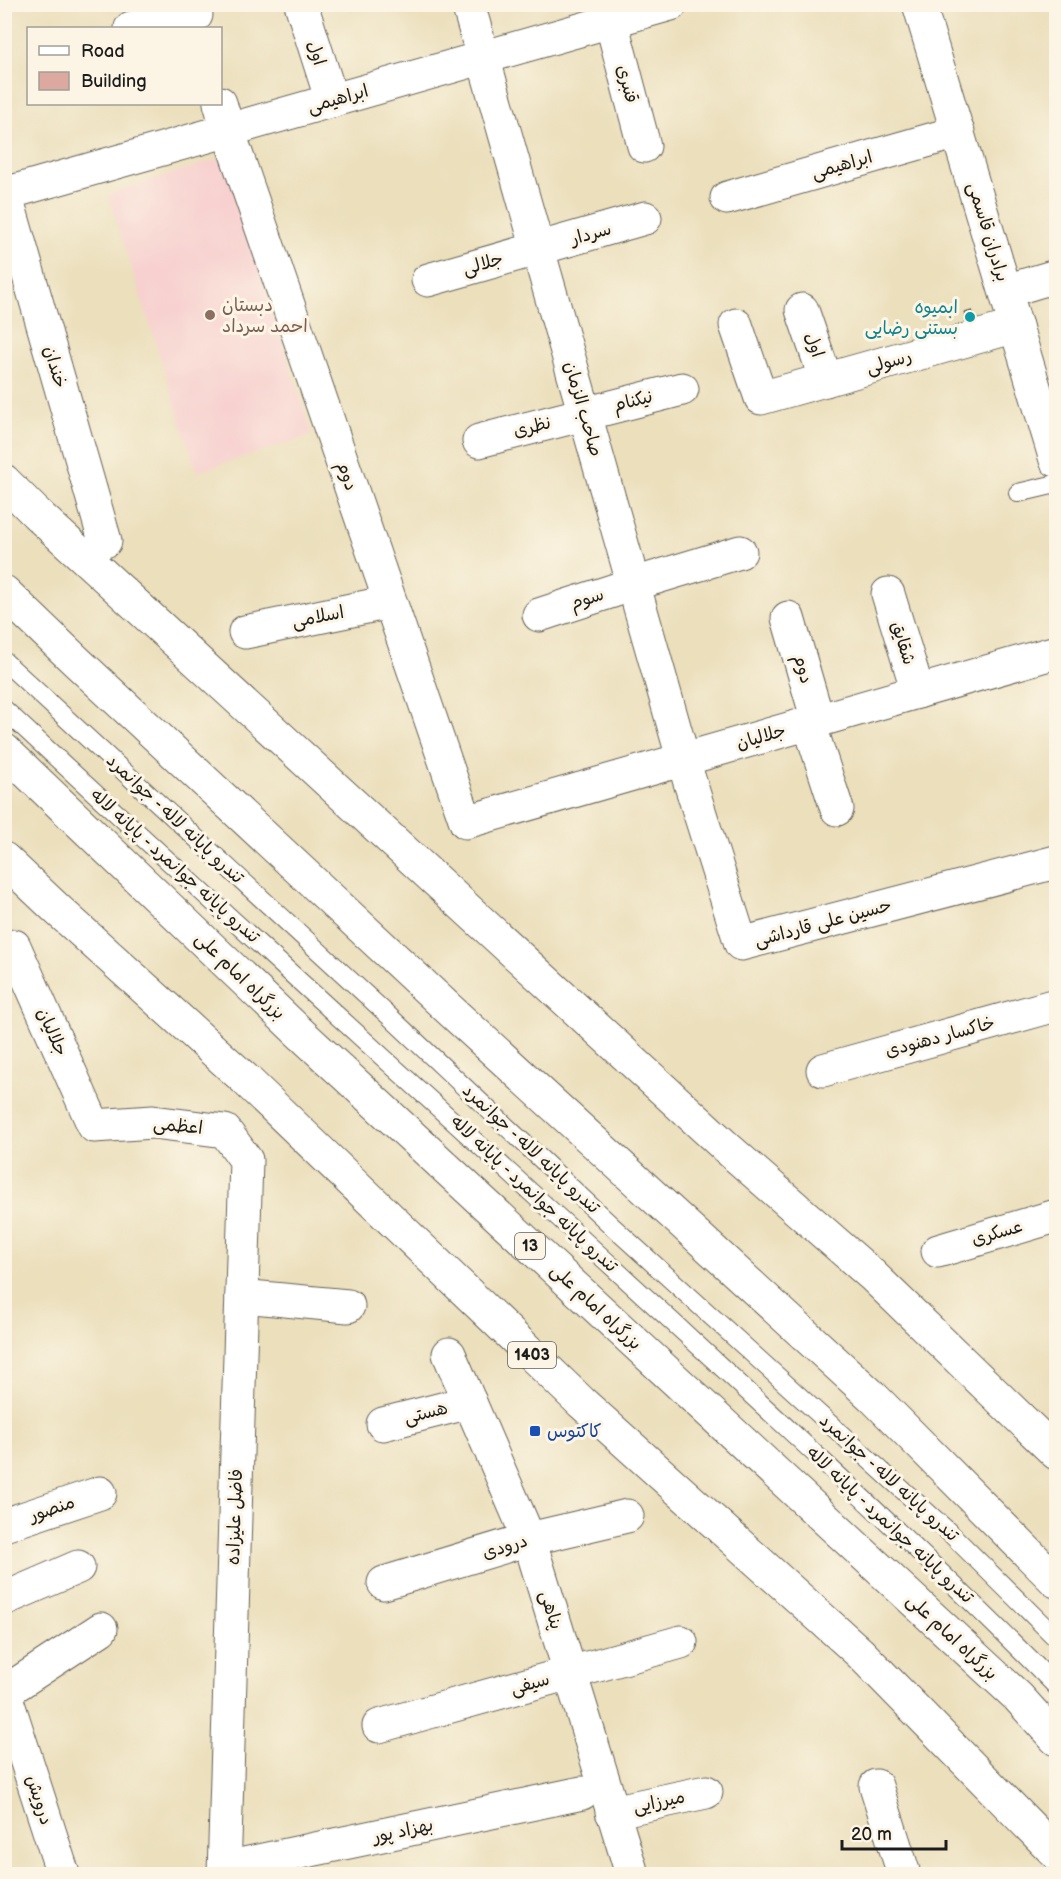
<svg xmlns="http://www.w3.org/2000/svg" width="1061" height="1879" font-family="'Balsamiq Sans','Playpen Sans Arabic',sans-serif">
  <rect width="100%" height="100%" fill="#fcf5e5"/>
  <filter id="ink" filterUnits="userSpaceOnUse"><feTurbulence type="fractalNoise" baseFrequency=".0167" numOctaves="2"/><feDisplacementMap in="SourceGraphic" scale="12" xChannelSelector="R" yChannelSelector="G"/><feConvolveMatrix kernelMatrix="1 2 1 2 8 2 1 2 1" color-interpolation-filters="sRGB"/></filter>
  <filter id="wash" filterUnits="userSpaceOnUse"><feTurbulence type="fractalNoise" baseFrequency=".008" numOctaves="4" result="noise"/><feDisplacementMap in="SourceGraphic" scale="24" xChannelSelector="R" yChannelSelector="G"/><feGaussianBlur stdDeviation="1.35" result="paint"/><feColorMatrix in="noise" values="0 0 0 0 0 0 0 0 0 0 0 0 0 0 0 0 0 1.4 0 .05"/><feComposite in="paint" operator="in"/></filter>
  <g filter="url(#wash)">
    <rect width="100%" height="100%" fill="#ebdfbc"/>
    <path fill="#f7d0cf" d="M224,157l88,278 -115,37 -89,-278z"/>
    <g id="blocks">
      <path fill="#dba9a0" d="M972,311l3,11 -7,2 -3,-11z"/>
    </g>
  </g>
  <g filter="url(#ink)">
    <use href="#blocks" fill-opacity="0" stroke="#646054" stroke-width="1.5"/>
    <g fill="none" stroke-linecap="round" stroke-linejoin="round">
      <defs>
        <g id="service">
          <path d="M1018,493l38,-9"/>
          <path d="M4,661l385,355 224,211 338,307 105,104"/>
          <path d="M4,709c227,212 458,419 686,629 124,115 248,228 366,348"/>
        </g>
        <g id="minor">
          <path d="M301,4l31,97"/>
          <path d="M468,4l221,775 52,165 315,-82"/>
          <path d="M611,21l33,125"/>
          <path d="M131,28l65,-13"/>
          <path d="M220,103l8,27 238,692 590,-170"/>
          <path d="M4,189l101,352"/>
          <path d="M4,194l667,-190"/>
          <path d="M727,198l231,-66"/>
          <path d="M428,280l217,-62"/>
          <path d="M1006,291l50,-15"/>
          <path d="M802,310l24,70"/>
          <path d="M736,325l25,73 255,-72"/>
          <path d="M479,441l203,-52"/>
          <path d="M888,594l30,98"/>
          <path d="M539,615l95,-31 106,-32"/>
          <path d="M788,618l30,103"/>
          <path d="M245,632l145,-30"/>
          <path d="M809,723l28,86"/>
          <path d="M4,949l10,-3 80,180 59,-4 72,9 21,29 -22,714"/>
          <path d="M823,1070l233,-65"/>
          <path d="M938,1251l118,-35"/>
          <path d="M242,1296l106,10"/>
          <path d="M449,1354l80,185 103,335"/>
          <path d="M383,1424l87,-22"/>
          <path d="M4,1525l96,-32"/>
          <path d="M384,1583l145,-44 98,-23"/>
          <path d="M4,1599l74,-32"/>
          <path d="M4,1691l59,183"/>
          <path d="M5,1692l96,-63"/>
          <path d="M379,1726l302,-84"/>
          <path d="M876,1786l27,85"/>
          <path d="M612,1812l94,-20"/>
          <path d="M225,1868l357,-75"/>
        </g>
        <path id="secondary" d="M919,4l137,456"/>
        <g id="trunk">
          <path d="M4,481l32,32 691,635 145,127 184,178"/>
          <path d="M4,592l71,68 377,352 421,385 183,184"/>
          <path d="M4,750l295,282 719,665 38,42"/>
          <path d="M4,859l55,52 186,168 336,323 279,251 196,200"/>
        </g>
      </defs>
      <use href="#service" stroke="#646054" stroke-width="20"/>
      <use href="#minor" stroke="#646054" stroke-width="35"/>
      <use href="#secondary" stroke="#646054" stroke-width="35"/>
      <use href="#trunk" stroke="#646054" stroke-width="35"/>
      <use href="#service" stroke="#fff" stroke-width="18"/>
      <use href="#minor" stroke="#fff" stroke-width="33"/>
      <use href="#secondary" stroke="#fff" stroke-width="33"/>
      <use href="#trunk" stroke="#fff" stroke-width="33"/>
    </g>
  </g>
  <circle fill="#8d6e63" stroke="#fcf5e5" stroke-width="2" cx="210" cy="315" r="6"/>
  <circle fill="#0f9aa8" stroke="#fcf5e5" stroke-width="2" cx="970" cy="317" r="6"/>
  <rect fill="#1a4fb4" stroke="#fcf5e5" stroke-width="2" x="529" y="1425" width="12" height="12" rx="3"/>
  <g text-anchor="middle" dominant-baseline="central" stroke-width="6" stroke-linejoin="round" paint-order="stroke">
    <g fill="#fcf5e5" stroke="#5f5d58" stroke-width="1.5">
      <rect x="515" y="1233" width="30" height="26" rx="4.5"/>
      <rect x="508" y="1342" width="48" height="26" rx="4.5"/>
    </g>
    <g font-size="16" font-weight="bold" fill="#1c1c1c">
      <text x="530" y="1246">13</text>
      <text x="532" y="1355">1403</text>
    </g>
    <g font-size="18" fill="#1c1c1c" stroke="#fcf5e5">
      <text transform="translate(316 53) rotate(72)">اول</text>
      <text transform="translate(627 84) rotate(75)">قنبری</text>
      <text transform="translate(338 99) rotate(-16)">ابراهیمی</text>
      <text transform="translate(842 165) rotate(-16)">ابراهیمی</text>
      <text transform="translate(988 232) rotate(73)">برادران قاسمی</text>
      <text transform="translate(591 234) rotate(-16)">سردار</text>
      <text transform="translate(483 264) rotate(-16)">جلالی</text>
      <text transform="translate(814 345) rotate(71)">اول</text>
      <text transform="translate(889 362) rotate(-16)">رسولی</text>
      <text transform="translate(55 367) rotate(74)">خندان</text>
      <text transform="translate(633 401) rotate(-14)">نیکنام</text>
      <text transform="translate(583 409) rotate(74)">صاحب الزمان</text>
      <text transform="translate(532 427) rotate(-14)">نظری</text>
      <text transform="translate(347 476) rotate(71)">دوم</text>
      <text transform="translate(587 599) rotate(-18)">سوم</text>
      <text transform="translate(318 617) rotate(-11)">اسلامی</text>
      <text transform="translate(903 643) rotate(73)">شقایق</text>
      <text transform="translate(803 669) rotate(74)">دوم</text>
      <text transform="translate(761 737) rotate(-16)">جلالیان</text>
      <text transform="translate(175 819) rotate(43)">تندرو پایانه لاله - جوانمرد</text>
      <text transform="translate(175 866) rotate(42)">تندرو پایانه جوانمرد - پایانه لاله</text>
      <text transform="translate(823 923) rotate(-15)">حسین علی قارداشی</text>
      <text transform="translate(240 976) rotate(44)">بزرگراه امام علی</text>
      <text transform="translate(52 1032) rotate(66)">جلالیان</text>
      <text transform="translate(940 1037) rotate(-15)">خاکسار دهنودی</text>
      <text transform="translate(178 1126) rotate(6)">اعظمی</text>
      <text transform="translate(531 1149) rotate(43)">تندرو پایانه لاله - جوانمرد</text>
      <text transform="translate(534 1194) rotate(43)">تندرو پایانه جوانمرد - پایانه لاله</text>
      <text transform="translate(997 1233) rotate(-16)">عسکری</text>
      <text transform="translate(596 1307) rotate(43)">بزرگراه امام علی</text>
      <text transform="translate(426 1413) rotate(-14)">هستی</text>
      <text transform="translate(889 1478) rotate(42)">تندرو پایانه لاله - جوانمرد</text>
      <text transform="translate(52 1509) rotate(-19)">منصور</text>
      <text transform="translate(235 1517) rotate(-88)">فاضل علیزاده</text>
      <text transform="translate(890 1525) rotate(43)">تندرو پایانه جوانمرد - پایانه لاله</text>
      <text transform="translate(505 1547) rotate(-17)">درودی</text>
      <text transform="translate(551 1610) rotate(73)">پناهی</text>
      <text transform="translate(952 1637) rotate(43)">بزرگراه امام علی</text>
      <text transform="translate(530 1684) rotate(-16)">سیفی</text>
      <text transform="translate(39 1800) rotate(72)">درویش</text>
      <text transform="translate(659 1802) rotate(-12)">میرزایی</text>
      <text transform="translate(403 1831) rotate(-12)">بهزاد پور</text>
    </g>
    <g font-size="18" fill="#785e54" stroke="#fcf5e5" text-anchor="start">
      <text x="222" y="305">دبستان<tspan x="222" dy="21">احمد سرداد</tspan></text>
    </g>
    <g font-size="18" fill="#0d838f" stroke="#fcf5e5" text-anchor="end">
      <text x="958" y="307">ابمیوه<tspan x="958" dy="21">بستنی رضایی</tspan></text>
    </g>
    <g font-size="18" fill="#164399" stroke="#fcf5e5" text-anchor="start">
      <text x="547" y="1431">کاکتوس</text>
    </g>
  </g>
  <rect width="1061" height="1879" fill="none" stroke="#fcf5e5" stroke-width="24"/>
  <rect x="27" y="27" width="195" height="78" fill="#fcf5e5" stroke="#a29e95" stroke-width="1.5"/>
  <rect x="39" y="46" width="30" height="9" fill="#ffffff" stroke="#a29e95" stroke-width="1.5"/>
  <text x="81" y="57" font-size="18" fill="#1c1c1c">Road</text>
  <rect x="39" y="72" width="30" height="18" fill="#dba9a0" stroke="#a29e95" stroke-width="1.5"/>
  <text x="81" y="87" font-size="18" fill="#1c1c1c">Building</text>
  <path d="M842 1840v9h104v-9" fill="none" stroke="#1c1c1c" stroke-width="3"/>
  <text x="851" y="1840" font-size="18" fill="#1c1c1c" stroke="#fcf5e5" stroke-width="4.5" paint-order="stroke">20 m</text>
</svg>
